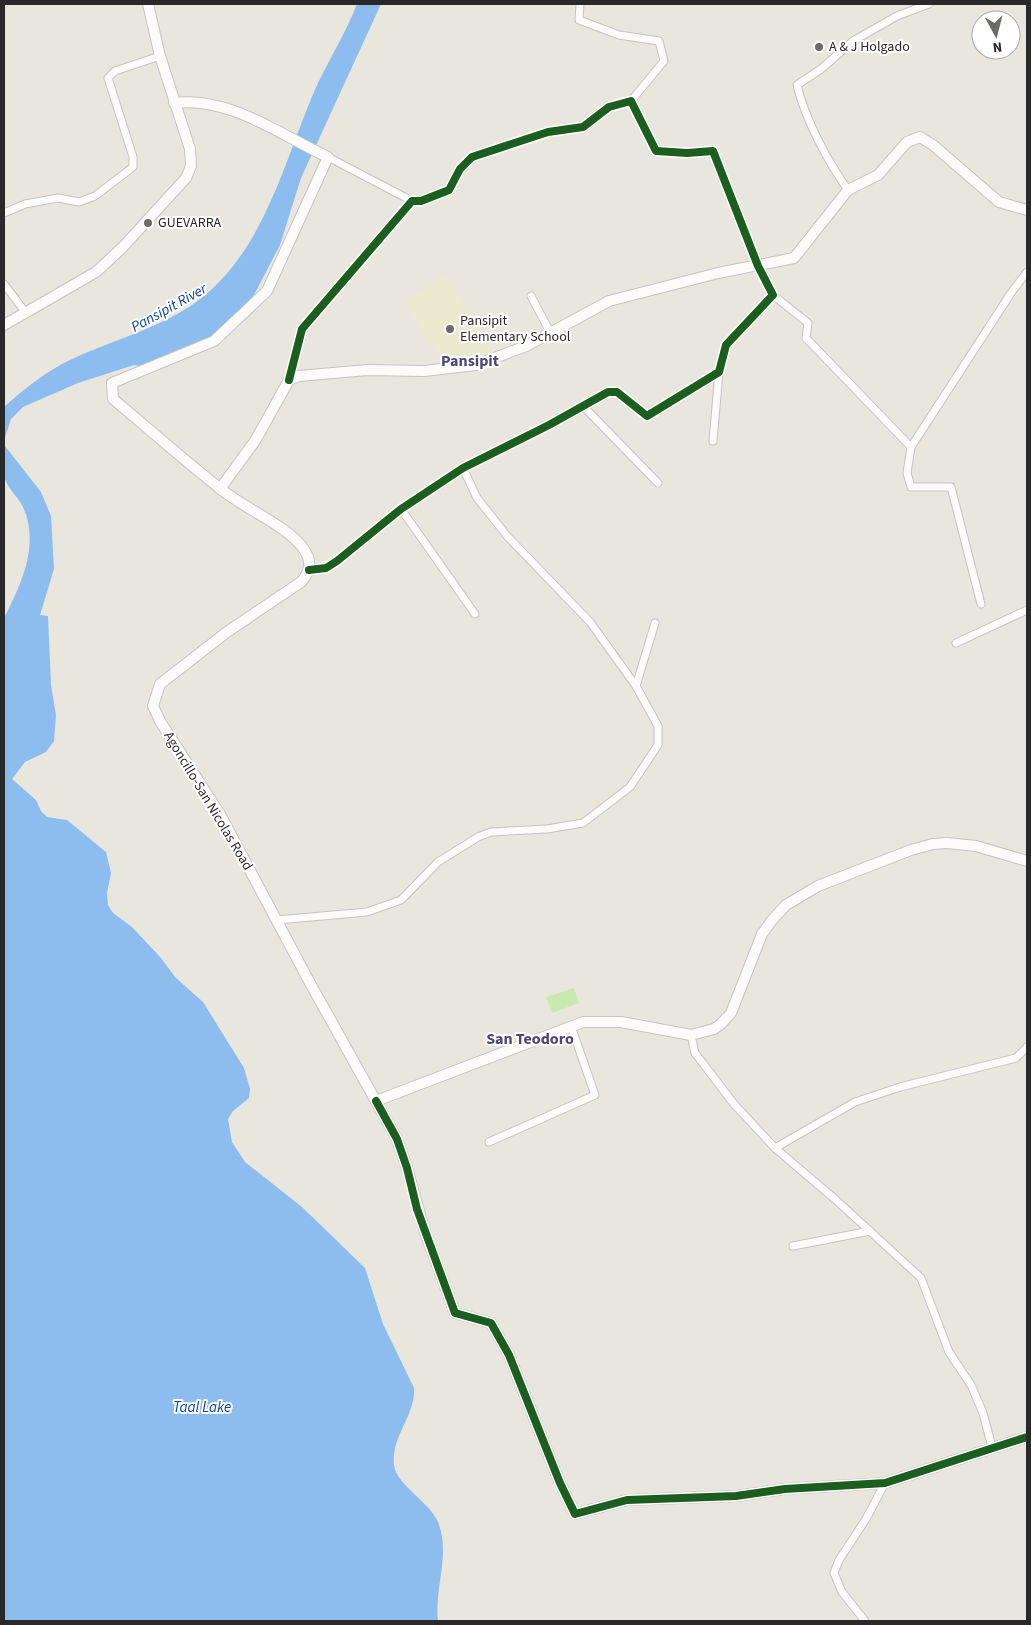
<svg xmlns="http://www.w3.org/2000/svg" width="1031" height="1625" font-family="'Source Sans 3',sans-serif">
  <rect width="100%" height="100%" fill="#e8e6dd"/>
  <path fill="#ece9d1" d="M446,275l49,81 -49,11 -43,-65z"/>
  <path fill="#c8eab1" d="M574,988l5,15 -27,10 -6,-16z"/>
  <path fill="#8dbdee" d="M357,4h24l-80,174 -21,67 -25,48 -23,34 -24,18 -62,22 -12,-2 -56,18 -55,24 -12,12 -6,19v8l36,46 10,24 3,53 -14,46 8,1 3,69 5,30 -2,26 -8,11 -21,10 -13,17 24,21 5,11 6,6 20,3 39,32 5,21 -4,20 1,12 5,8 19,14 29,31 14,19 28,25 41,66 6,21 -1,9 -16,13 -5,8 4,23 13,20 57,45 63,61 18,56 31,64c2,27 -23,48 -20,77 2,20 36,37 44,57 13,32 -4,66 0,99h-434v-1003c17,-33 37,-75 18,-113 -5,-9 -16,-19 -18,-29 -4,-14 0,-53 0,-69 18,-16 36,-31 58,-43 41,-21 88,-32 127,-57 75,-49 94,-145 128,-222 13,-27 29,-53 40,-81z"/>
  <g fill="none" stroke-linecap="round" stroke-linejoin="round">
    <defs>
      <g id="street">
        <path d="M580,4l-1,16 40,15 40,6 5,20 -33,40"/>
        <path d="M328,157l84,44"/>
        <path d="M848,190c-20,-28 -43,-71 -51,-105l24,-16 32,-28 44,-25 32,-12"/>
        <path d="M4,213l21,-9 33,-6 21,4 16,-6 38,-29v-10l-25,-79 7,-7 45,-15"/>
        <path d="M4,284l22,29"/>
        <path d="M773,295l35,28 -2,15 105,109 -4,26 4,14h40l30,117"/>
        <path d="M531,296l19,36"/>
        <path d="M289,380l13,-51 110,-128h9l28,-11 11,-21 12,-12 76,-25 35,-5 26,-20 22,-6 25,50 31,2 26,-2 45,115 15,29 -47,50 -7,27 -72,44 -30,-24h-9l-59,33 -86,43 -62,41 -64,52 -11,7 -17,2"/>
        <path d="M583,406l75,77"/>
        <path d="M713,441l6,-69"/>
        <path d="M911,447l100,-154 16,-21"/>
        <path d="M401,509l74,105"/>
        <path d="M956,643l71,-33"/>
        <path d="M636,686l19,-63"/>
        <path d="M277,920l90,-8 34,-12 37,-38 40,-25 13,-5 56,-3 36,-6 47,-36 28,-42v-19l-22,-40 -46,-64 -82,-85 -31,-39 -14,-30"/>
        <path d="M691,1035l4,18 39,51 41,44 61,52 85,78 28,74 22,33 12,28 9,34"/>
        <path d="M489,1142l106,-47 -24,-69"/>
        <path d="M775,1148l80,-46 45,-15 116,-29 11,-11"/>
        <path d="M793,1246l77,-15"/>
        <path d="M865,1621l-23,-29 -8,-19 5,-13 27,-41 19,-36"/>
      </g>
      <g id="secondary">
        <path d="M174,103c56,-7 106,32 154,54l-61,134 -53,50 -102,42 1,16c36,30 72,62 109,91 22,18 65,36 81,58 9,12 8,23 -2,34l-74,50 -67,52 -7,22 7,15 61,95 89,167 87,156 10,29 18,64 30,81 36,10 18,32 51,128 15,31 52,-14 109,-4 49,-7 100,-6 142,-46"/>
        <path d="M4,325l92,-53 26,-24 64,-70 5,-12 -1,-17 -30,-93 -12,-52"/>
        <path d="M220,489l35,-48 34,-61 10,-4 68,-6 57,1 52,-6 50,-19 83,-45 109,-28 76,-15 54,-68 30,-15 29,-33 13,-5 13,8 66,57 28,8"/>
        <path d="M376,1101l207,-79h38l70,13 23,-6 7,-5 10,-11 31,-79 11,-15 13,-14 32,-19 93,-36 22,-6 14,-1 29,3 51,15"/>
      </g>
    </defs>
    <use href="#street" stroke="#c5c4c3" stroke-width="9"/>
    <use href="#secondary" stroke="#c5c4c3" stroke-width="12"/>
    <use href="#street" stroke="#fcfbfa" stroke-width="7"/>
    <use href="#secondary" stroke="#fcfbfa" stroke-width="10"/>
    <defs>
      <g id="cycleway">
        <path d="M289,380l13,-51 110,-128h9l28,-11 11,-21 12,-12 76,-25 35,-5 26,-20 22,-6 25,50 31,2 26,-2 45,115 15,29 -47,50 -7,27 -72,44 -30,-24h-9l-59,33 -86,43 -62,41 -64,52 -11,7 -17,2"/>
        <path d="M376,1101l21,38 10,29 10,41 38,104 36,10 18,32 51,128 15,31 52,-14 109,-4 49,-7 100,-6 142,-46"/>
      </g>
    </defs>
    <use href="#cycleway" stroke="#fff" stroke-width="11"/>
    <use href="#cycleway" stroke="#1b5e20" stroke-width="8"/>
  </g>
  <g fill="#6c6b68" stroke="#fff" stroke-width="2">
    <circle cx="819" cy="47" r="5"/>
    <circle cx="148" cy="223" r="5"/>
    <circle cx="450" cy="329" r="5"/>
  </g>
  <g text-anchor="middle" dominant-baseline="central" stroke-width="4" stroke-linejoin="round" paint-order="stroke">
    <g font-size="14" fill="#292929" stroke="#fff" text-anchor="start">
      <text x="829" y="47">A &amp; J Holgado</text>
      <text x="158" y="223">GUEVARRA</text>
      <text x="460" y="321">Pansipit<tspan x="460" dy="16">Elementary School</tspan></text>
    </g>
    <g font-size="14" fill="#292929" stroke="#fff">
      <text transform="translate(208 801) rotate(59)">Agoncillo-San Nicolas Road</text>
    </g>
    <g font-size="15" font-style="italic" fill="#06449f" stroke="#fff">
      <text transform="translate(169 308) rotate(-29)">Pansipit River</text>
      <text x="202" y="1407">Taal Lake</text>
    </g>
    <g font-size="16" font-weight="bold" fill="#4b477c" stroke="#fff">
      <text x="470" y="361">Pansipit</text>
      <text x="530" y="1039">San Teodoro</text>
    </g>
  </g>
  <rect width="1031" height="1625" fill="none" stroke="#292929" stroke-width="10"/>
  <g transform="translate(996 35) rotate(173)"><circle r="24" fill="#ffffff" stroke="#a9a9a9"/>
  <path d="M0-4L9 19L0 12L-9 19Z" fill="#6c6b68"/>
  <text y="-8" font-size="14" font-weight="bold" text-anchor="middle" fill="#292929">N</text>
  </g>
</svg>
